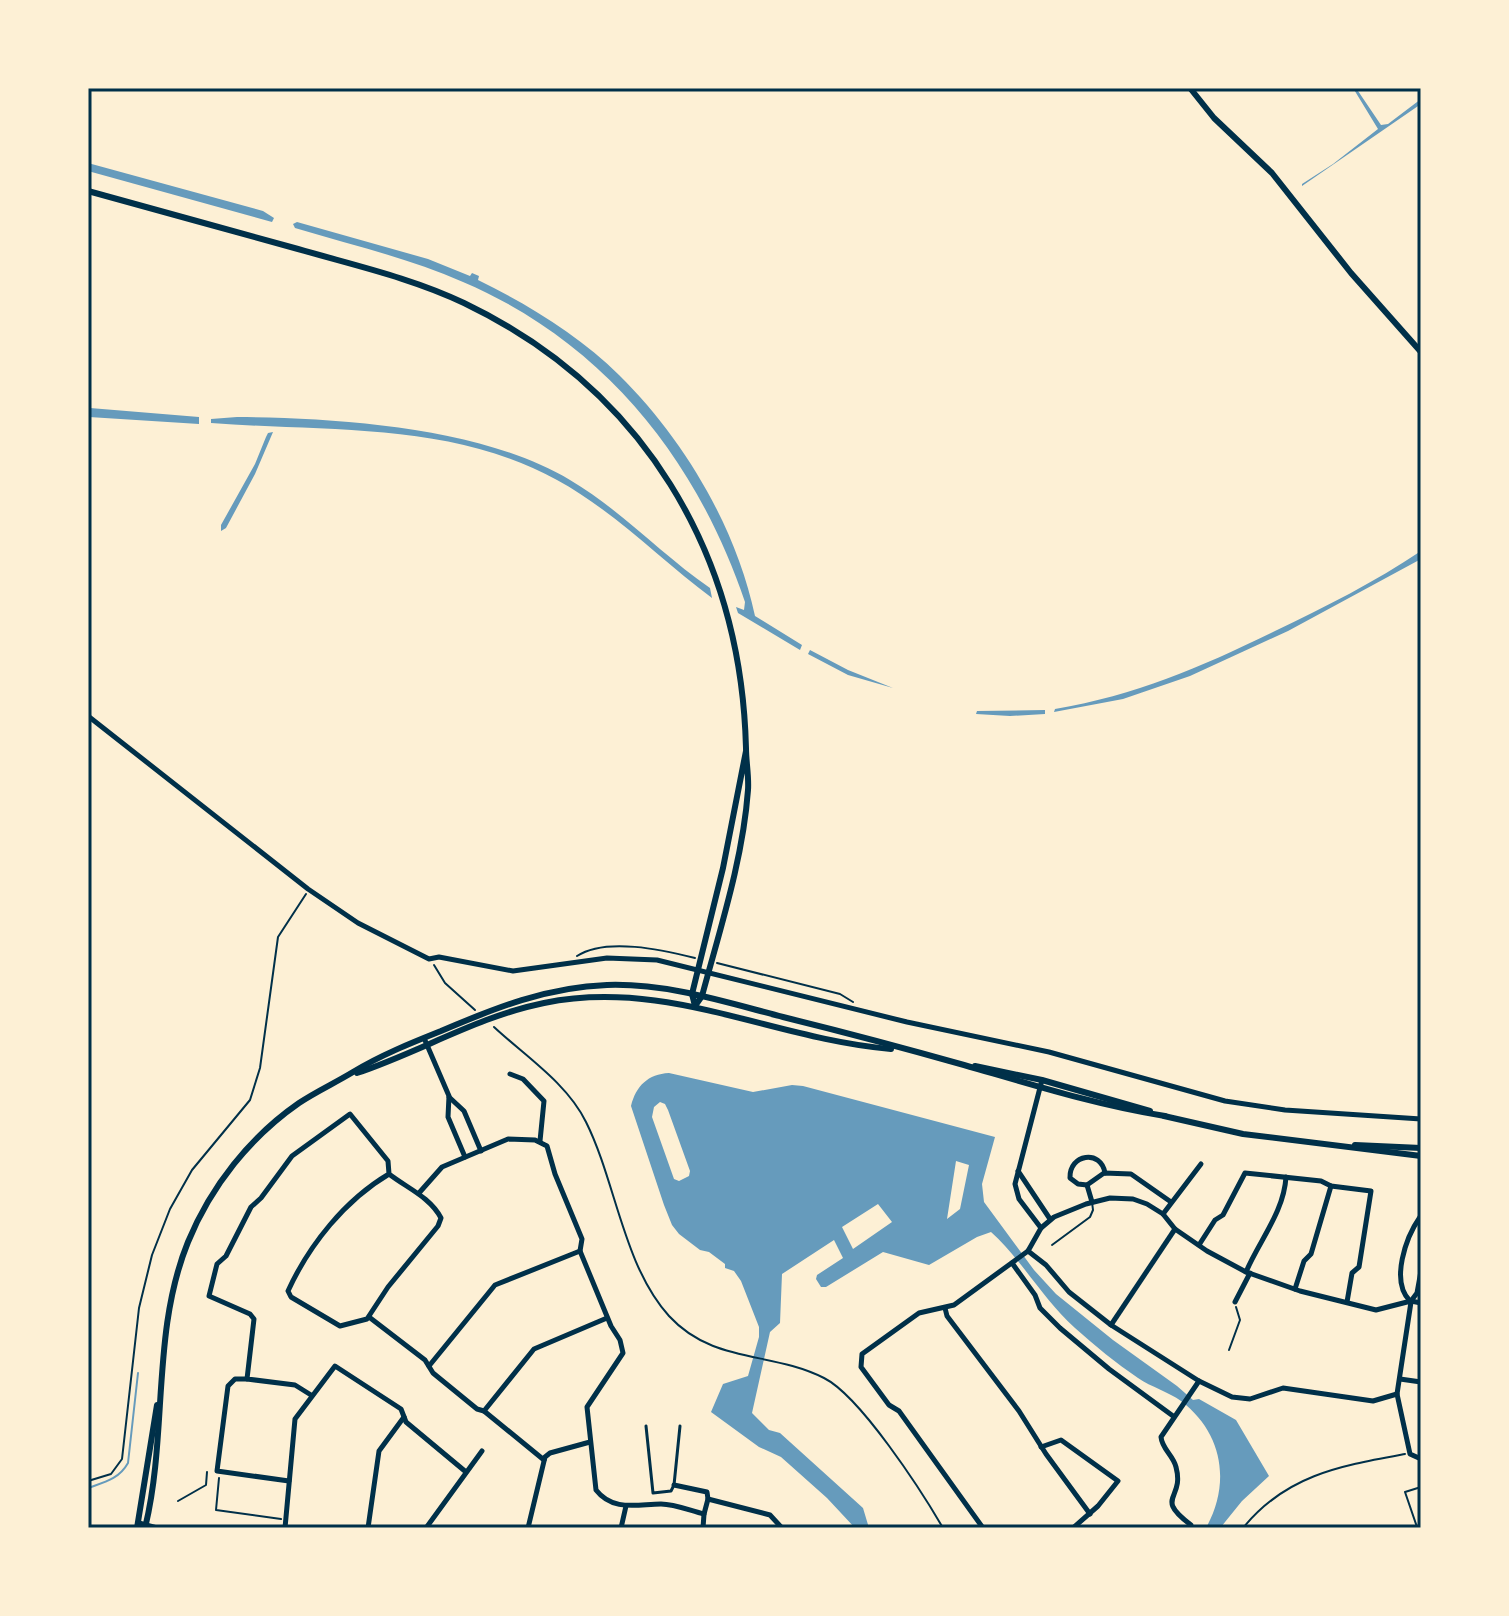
<svg xmlns="http://www.w3.org/2000/svg" width="1509" height="1616" font-family="'Source Sans 3',sans-serif">
  <rect width="100%" height="100%" fill="#fdf0d5"/>
  <g fill="#669bbc" fill-rule="evenodd">
    <path d="M1353,88h3l25,37 7,-1 33,-25v5l-119,82v-2l31,-20 45,-35z"/>
    <path d="M88,163l175,48 11,7 -2,4 -184,-51z"/>
    <path d="M297,222l131,37 42,17 2,-3 7,3 -1,4c49,24 102,56 141,95 65,64 117,152 136,241l47,29 -2,5 -62,-37 -2,-6 8,3 1,-8c-48,-142 -141,-260 -282,-320 -54,-24 -112,-37 -168,-54l-2,-4z"/>
    <path d="M90,408l109,9v7l-110,-7z"/>
    <path d="M237,417c102,1 245,10 333,63 51,30 92,75 140,108l2,10c-51,-38 -98,-87 -155,-118 -104,-58 -231,-48 -346,-57v-4z"/>
    <path d="M273,432l-18,42 -29,54 -5,3v-6l34,-61 11,-27 2,-4z"/>
    <path d="M1421,551v8l-133,72 -98,45 -67,23 -69,13 1,-3c82,-14 146,-42 220,-78 50,-24 100,-49 146,-80z"/>
    <path d="M810,650l38,20 45,18 -45,-13 -40,-21z"/>
    <path d="M1045,710v4l-35,2 -34,-2 1,-3z"/>
    <path d="M669,1073l84,19 39,-7 11,1 192,51 -13,47 2,18 50,68 22,24 57,46 64,46 16,14 6,-1 37,21 33,56 -27,25 -21,26 -15,1c25,-45 17,-95 -25,-127 -12,-9 -30,-14 -43,-23 -22,-15 -43,-32 -63,-50 -33,-30 -53,-68 -84,-96l-14,5 -48,28 -46,-13 -57,35h-5l-5,-8 1,-4 26,-17 -9,-18 -52,34 -2,49 -10,9 -18,81 17,17 11,3 83,75 6,20h-14l-28,-30 -46,-41 -22,-10 -48,-35 12,-28 25,-8 11,-39v-10l-18,-46 -7,-10 -9,-3v-4l-16,-12 -9,-2 -21,-16 -7,-9 -8,-20 -33,-99c5,-20 17,-32 38,-33zM660,1102l5,2 3,6 22,61 -1,5 -10,5 -5,-2 -22,-62 2,-10zM956,1161l13,4 -9,44 -13,10zM878,1204l14,18 -39,27 -11,-22z"/>
  </g>
  <g fill="none" stroke-linecap="round" stroke-linejoin="round">
    <path stroke="#669bbc" stroke-width="2" d="M88,1488c17,-6 31,-9 40,-25l10,-90"/>
    <g stroke="#003049" stroke-width="2">
      <path d="M577,956c29,-19 86,-6 118,2"/>
      <path d="M717,963l123,31 13,8"/>
      <path d="M434,965l11,18 30,27"/>
      <path d="M494,1027c31,29 73,56 92,95 30,60 37,143 83,194 44,48 102,35 155,62 36,18 97,112 119,150"/>
      <path d="M1229,1350l11,-30 -4,-13"/>
      <path d="M219,1478l-3,32 65,9"/>
      <path d="M88,1481l23,-7 11,-15 17,-151 13,-53 18,-46 22,-39 58,-70 10,-32 18,-131 28,-43"/>
      <path d="M178,1501l28,-16 1,-13"/>
      <path d="M1243,1528c43,-53 97,-62 162,-74"/>
    </g>
    <g stroke="#003049" stroke-width="2">
      <path d="M1052,1245l38,-28 3,-7 -1,-8"/>
      <path d="M1417,1527l-12,-35 16,-5"/>
      <path d="M1415,1528l6,-2"/>
    </g>
    <path stroke="#003049" stroke-width="3" d="M646,1426l7,67 18,-2 3,-6 6,-59"/>
    <g stroke="#003049" stroke-width="5">
      <path d="M88,716l220,173 50,34 71,36 10,-2 74,14 94,-13 50,2 250,62 142,30 176,49 60,9 136,9"/>
      <path d="M424,1038l25,58 -1,21 17,40"/>
      <path d="M510,1074l13,5 21,22 -4,40"/>
      <path d="M449,1097l15,14 17,40"/>
      <path d="M1018,1171l32,48"/>
      <path d="M1087,1185l-9,-1 -8,-6c-1,-24 31,-29 35,-5"/>
      <path d="M419,1193l23,-26 66,-28 27,1 12,6 8,28 27,65 -2,12 31,75 9,14 3,13 -36,54 9,83c17,22 42,14 65,14 14,0 30,7 43,10l4,-15"/>
      <path d="M1092,1202l-5,-17 17,-12 27,1 40,28"/>
      <path d="M1421,1207v15"/>
      <path d="M1163,1214l38,-50"/>
      <path d="M1041,1228l-22,-29 -4,-15 27,-104"/>
      <path d="M1199,1245l16,-25 8,-5 22,-42 76,8 10,5 40,5 -12,76 -7,6 -5,29"/>
      <path d="M1028,1251l18,14 23,27 42,33 88,56 33,16 18,2 33,-11 90,13 24,-7"/>
      <path d="M1012,1263l23,32 5,13 20,20 49,41 64,47"/>
      <path d="M1246,1272c13,-31 38,-60 40,-95"/>
      <path d="M1295,1289l9,-28 7,-7 20,-68"/>
      <path d="M1410,1301c-20,-20 -4,-64 10,-84"/>
      <path d="M1411,1301l6,-8 4,-22"/>
      <path d="M1235,1302l15,-29"/>
      <path d="M1411,1302l-14,92 13,60 11,5"/>
      <path d="M945,1308l2,8 72,95 27,43 44,60"/>
      <path d="M369,1317l56,43 8,13 44,36 7,2 60,49"/>
      <path d="M1111,1325l64,-96"/>
      <path d="M429,1366l66,-81 85,-34"/>
      <path d="M247,1379h-12l-7,7 -11,85 72,10"/>
      <path d="M1400,1379l21,3"/>
      <path d="M311,1395l-16,-10 -48,-6 7,-60 -4,-5 -41,-18 8,-32 9,-8 25,-49 10,-9 31,-42 58,-42 38,47 1,13c18,14 41,23 52,44l-3,8 -50,61 -21,32 -27,7 -49,-29 -3,-6c21,-46 57,-91 101,-117"/>
      <path d="M484,1411l50,-62 73,-31"/>
      <path d="M1041,1447l20,-7 57,41 -20,25 -25,22"/>
      <path d="M674,1485l33,7 1,7 62,16 12,13"/>
      <path d="M139,1523l18,5"/>
      <path d="M285,1528l10,-109 40,-53 66,43 5,13 60,50"/>
      <path d="M368,1528l11,-77 25,-34"/>
      <path d="M426,1528l56,-77"/>
      <path d="M528,1528l17,-71 5,-4 40,-11"/>
      <path d="M621,1528l5,-22"/>
      <path d="M703,1528l1,-14"/>
      <path d="M983,1528l-84,-117 -10,-6 -28,-38 1,-13 57,-41 35,-8 74,-54 13,-23 13,-11 32,-13 24,-6 23,1 14,5 16,10 12,15 32,22 39,21 54,19 76,19 35,-9 10,2"/>
      <path d="M1191,1528v-3c-38,-29 -6,-24 -15,-58 -3,-12 -14,-18 -15,-30l38,-56"/>
    </g>
    <g stroke="#003049" stroke-width="6">
      <path d="M1190,88l24,30 58,55 79,100 70,79"/>
      <path d="M88,191c70,19 140,39 210,58 55,16 114,29 166,54 179,86 277,249 282,445 0,14 3,28 2,42 -5,69 -28,139 -46,206l-7,10 -3,-12 31,-126 23,-117"/>
      <path d="M975,1066l67,14 108,31"/>
      <path d="M357,1073c63,-21 122,-57 187,-70 123,-25 228,36 347,46"/>
      <path d="M1164,1116l79,18 178,22"/>
      <path d="M1355,1145l66,3"/>
      <path d="M137,1528l20,-123"/>
      <path d="M145,1528c23,-94 6,-195 43,-286 23,-56 62,-105 111,-139 18,-12 36,-20 54,-31 28,-17 58,-29 88,-41 54,-23 106,-44 166,-46 60,-2 118,17 176,32 61,15 121,31 181,48 66,19 132,40 201,51"/>
    </g>
  </g>
  <rect width="1509" height="1616" fill="none" stroke="#fdf0d5" stroke-width="180"/>
  <rect x="90" y="90" width="1329" height="1436" fill="none" stroke="#003049" stroke-width="3"/>
</svg>
